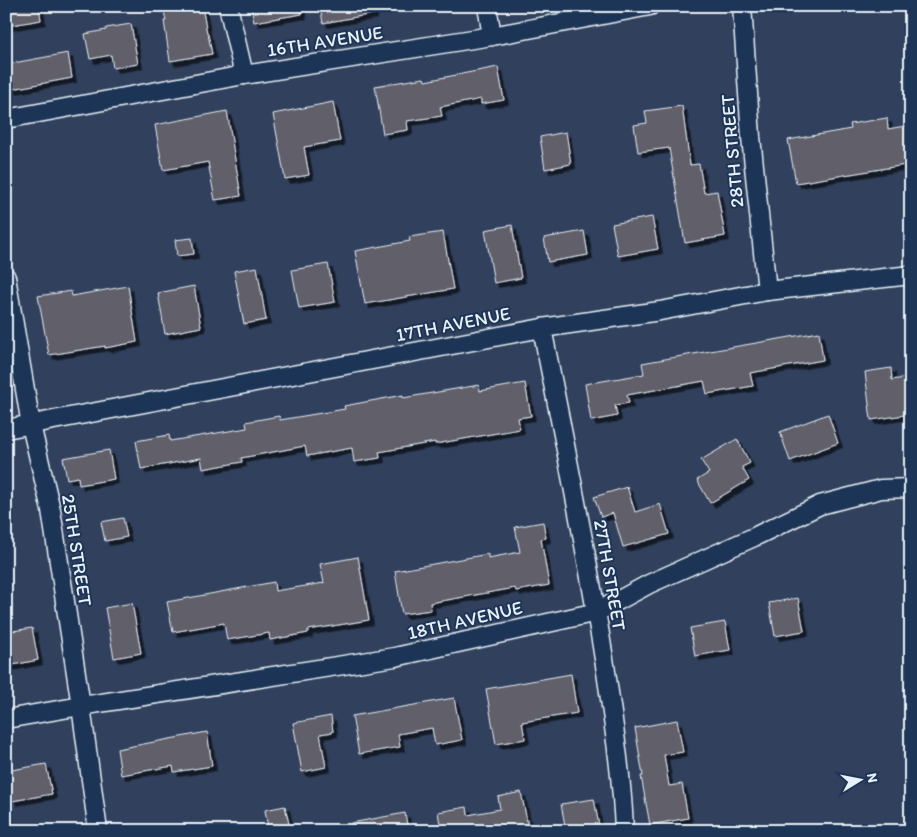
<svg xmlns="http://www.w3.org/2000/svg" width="917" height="837" font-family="Itim,sans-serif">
  <defs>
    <filter id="shadow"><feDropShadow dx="4.5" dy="4.5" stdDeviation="0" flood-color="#0009"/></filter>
  </defs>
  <rect width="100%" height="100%" fill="#31415d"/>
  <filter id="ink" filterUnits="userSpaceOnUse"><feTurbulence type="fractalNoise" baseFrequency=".02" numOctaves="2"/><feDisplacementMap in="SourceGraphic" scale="10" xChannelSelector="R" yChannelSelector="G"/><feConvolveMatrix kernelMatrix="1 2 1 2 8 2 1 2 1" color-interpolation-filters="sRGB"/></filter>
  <g filter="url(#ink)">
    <g fill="#605e6a" stroke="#e8f1f8" filter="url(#shadow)">
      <path d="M30,6h9l2,14 -35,6v-16z"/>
      <path d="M163,6h39l5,28h1l4,20 -42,7 -6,-40h2z"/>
      <path d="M251,6h50l1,8 -48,8z"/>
      <path d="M320,6h53v8l-50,9z"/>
      <path d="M131,24l7,40 -25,4 -2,-13 -21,4 -5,-25 21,-4v-2z"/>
      <path d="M68,53l4,25 -60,11 -4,-25z"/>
      <path d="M498,67l6,33 -23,4v-5l-41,8 2,9 -35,5 1,9 -25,4 -8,-48 49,-8 1,3z"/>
      <path d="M333,102l7,39 -36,6 5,28 -24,4 -12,-65z"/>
      <path d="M682,106l8,59 9,-1 5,29 13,-2 8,45 -40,7 -16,-95 -31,4 -4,-27 13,-2 -2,-12z"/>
      <path d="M227,111l14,85 -26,4 -7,-38 -45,8 -8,-45z"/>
      <path d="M887,118l1,11 23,-4v39l-115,19 -8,-43 63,-11 -1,-5z"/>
      <path d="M566,132l5,32 -26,5 -5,-32z"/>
      <path d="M652,217l6,32 -40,7 -6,-32z"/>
      <path d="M512,225l9,53 -27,5 -9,-53z"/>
      <path d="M584,231l4,24 -40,7 -4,-24z"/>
      <path d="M443,232l10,57 -88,15 -10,-53 55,-10 -1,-4z"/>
      <path d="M192,238l2,16 -17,2 -2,-16z"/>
      <path d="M328,264l7,38 -36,6 -7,-38z"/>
      <path d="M257,267l9,53 -22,4 -10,-53z"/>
      <path d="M128,286l9,56 -32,6v-2l-56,9 -11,-59 33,-5 1,5z"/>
      <path d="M194,286l7,41 -36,7 -7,-41z"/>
      <path d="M819,332l4,28 -73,13 3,13 -46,8 -3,-13 -77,14 2,8 -14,2 2,11 -26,5 -6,-37 59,-10 -2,-11z"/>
      <path d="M891,368l1,12 19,-3v37l-40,6 -6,-48z"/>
      <path d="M525,383l6,33 -13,2 2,11 -85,15v-2l-56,10 1,6 -26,4 -2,-14 -45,8 -2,-10 -64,12 1,4 -39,7 -2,-11 -60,11 -5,-28 33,-6 1,6 77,-13 -1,-6 33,-6 1,4 65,-11 -1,-3 59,-11v3l76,-13 1,6z"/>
      <path d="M828,414l10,29 -48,18 -10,-29z"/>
      <path d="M737,439l13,24 -8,4 7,13 -39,23 -13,-23 12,-7 -8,-13z"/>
      <path d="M109,450l5,29 -35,6 -1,-8 -11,2 -4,-21z"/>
      <path d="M627,487l8,25 25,-8 9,30 -46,13 -10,-34 -12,4 -7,-20z"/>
      <path d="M123,518l4,19 -22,4 -4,-19z"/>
      <path d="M543,522l3,16 -5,1 8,46 -33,6 -1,-3 -85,15 1,7 -29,4 -7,-43 93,-17v4l32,-6 -5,-25z"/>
      <path d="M358,557l11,63 -61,10v3l-38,7 -1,-7 -42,7 -3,-17 -51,9 -6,-30 107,-20 1,9 49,-8 -4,-19z"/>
      <path d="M798,598l6,33 -29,5 -6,-33z"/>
      <path d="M132,603l9,50 -27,5 -9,-50z"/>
      <path d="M725,622l5,28 -35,6 -5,-28z"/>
      <path d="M32,628l6,32 -30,6 -2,-9v-25z"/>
      <path d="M571,674l6,39 -55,9 3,17 -29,5 -10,-55z"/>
      <path d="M454,698l8,42 -27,5 -3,-17 -34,6 2,13 -41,7 -7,-38z"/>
      <path d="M331,716l2,16 -13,2 6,33 -24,5 -9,-49z"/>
      <path d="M677,720l6,32 -19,3 5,31 13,-2 6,34 -38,7 -9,-49h2l-8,-48z"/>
      <path d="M207,732l5,34 -38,6 -1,-6 -52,9 -4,-26z"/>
      <path d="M46,764l6,30 -40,7 -6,-30z"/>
      <path d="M521,792l8,39h-88l-3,-19 29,-5 1,8 32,-6 -2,-12z"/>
      <path d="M594,799l5,27 -33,5 -5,-27z"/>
      <path d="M285,806l4,18 -21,4 -3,-18z"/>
      <path d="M405,813l3,18h-56l-1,-8z"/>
    </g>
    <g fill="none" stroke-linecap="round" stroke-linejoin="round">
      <defs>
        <g id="street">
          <path d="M228,6l16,69"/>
          <path d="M487,6l5,30"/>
          <path d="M742,6l9,131 16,154"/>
          <path d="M6,119l238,-44 248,-39 158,-30"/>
          <path d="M6,277l25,148 20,85 30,196 17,125"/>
          <path d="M542,328c22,112 45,224 63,337 8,55 17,110 19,166"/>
          <path d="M6,429l536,-101 118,-17 107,-20 144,-16"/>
          <path d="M6,719l75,-13 314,-49 202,-45 52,-28 105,-47 66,-32 61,-16 30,-1"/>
        </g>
      </defs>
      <use href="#street" stroke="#e8f1f8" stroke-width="21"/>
      <use href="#street" stroke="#1d3557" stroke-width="18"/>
    </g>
  </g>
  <g text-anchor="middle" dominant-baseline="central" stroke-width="4" stroke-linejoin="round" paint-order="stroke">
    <g font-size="19" fill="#e8f1f8" stroke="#1d3557">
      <text transform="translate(325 41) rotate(-9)">16TH AVENUE</text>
      <text transform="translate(732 151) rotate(-95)">28TH STREET</text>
      <text transform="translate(453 324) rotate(-11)">17TH AVENUE</text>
      <text transform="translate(77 550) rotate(81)">25TH STREET</text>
      <text transform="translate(610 575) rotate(80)">27TH STREET</text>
      <text transform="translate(465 620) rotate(-13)">18TH AVENUE</text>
    </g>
  </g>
  <rect width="917" height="837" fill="none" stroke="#1d3557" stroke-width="25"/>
  <rect x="12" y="12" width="892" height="812" fill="none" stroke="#e8f1f8" stroke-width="2" filter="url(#ink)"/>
  <g transform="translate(860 780) rotate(80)" stroke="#1d3557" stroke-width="4" paint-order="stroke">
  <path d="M0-4L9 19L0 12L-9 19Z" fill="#e8f1f8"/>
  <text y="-8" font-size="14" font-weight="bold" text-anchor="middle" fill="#e8f1f8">N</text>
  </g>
</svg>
